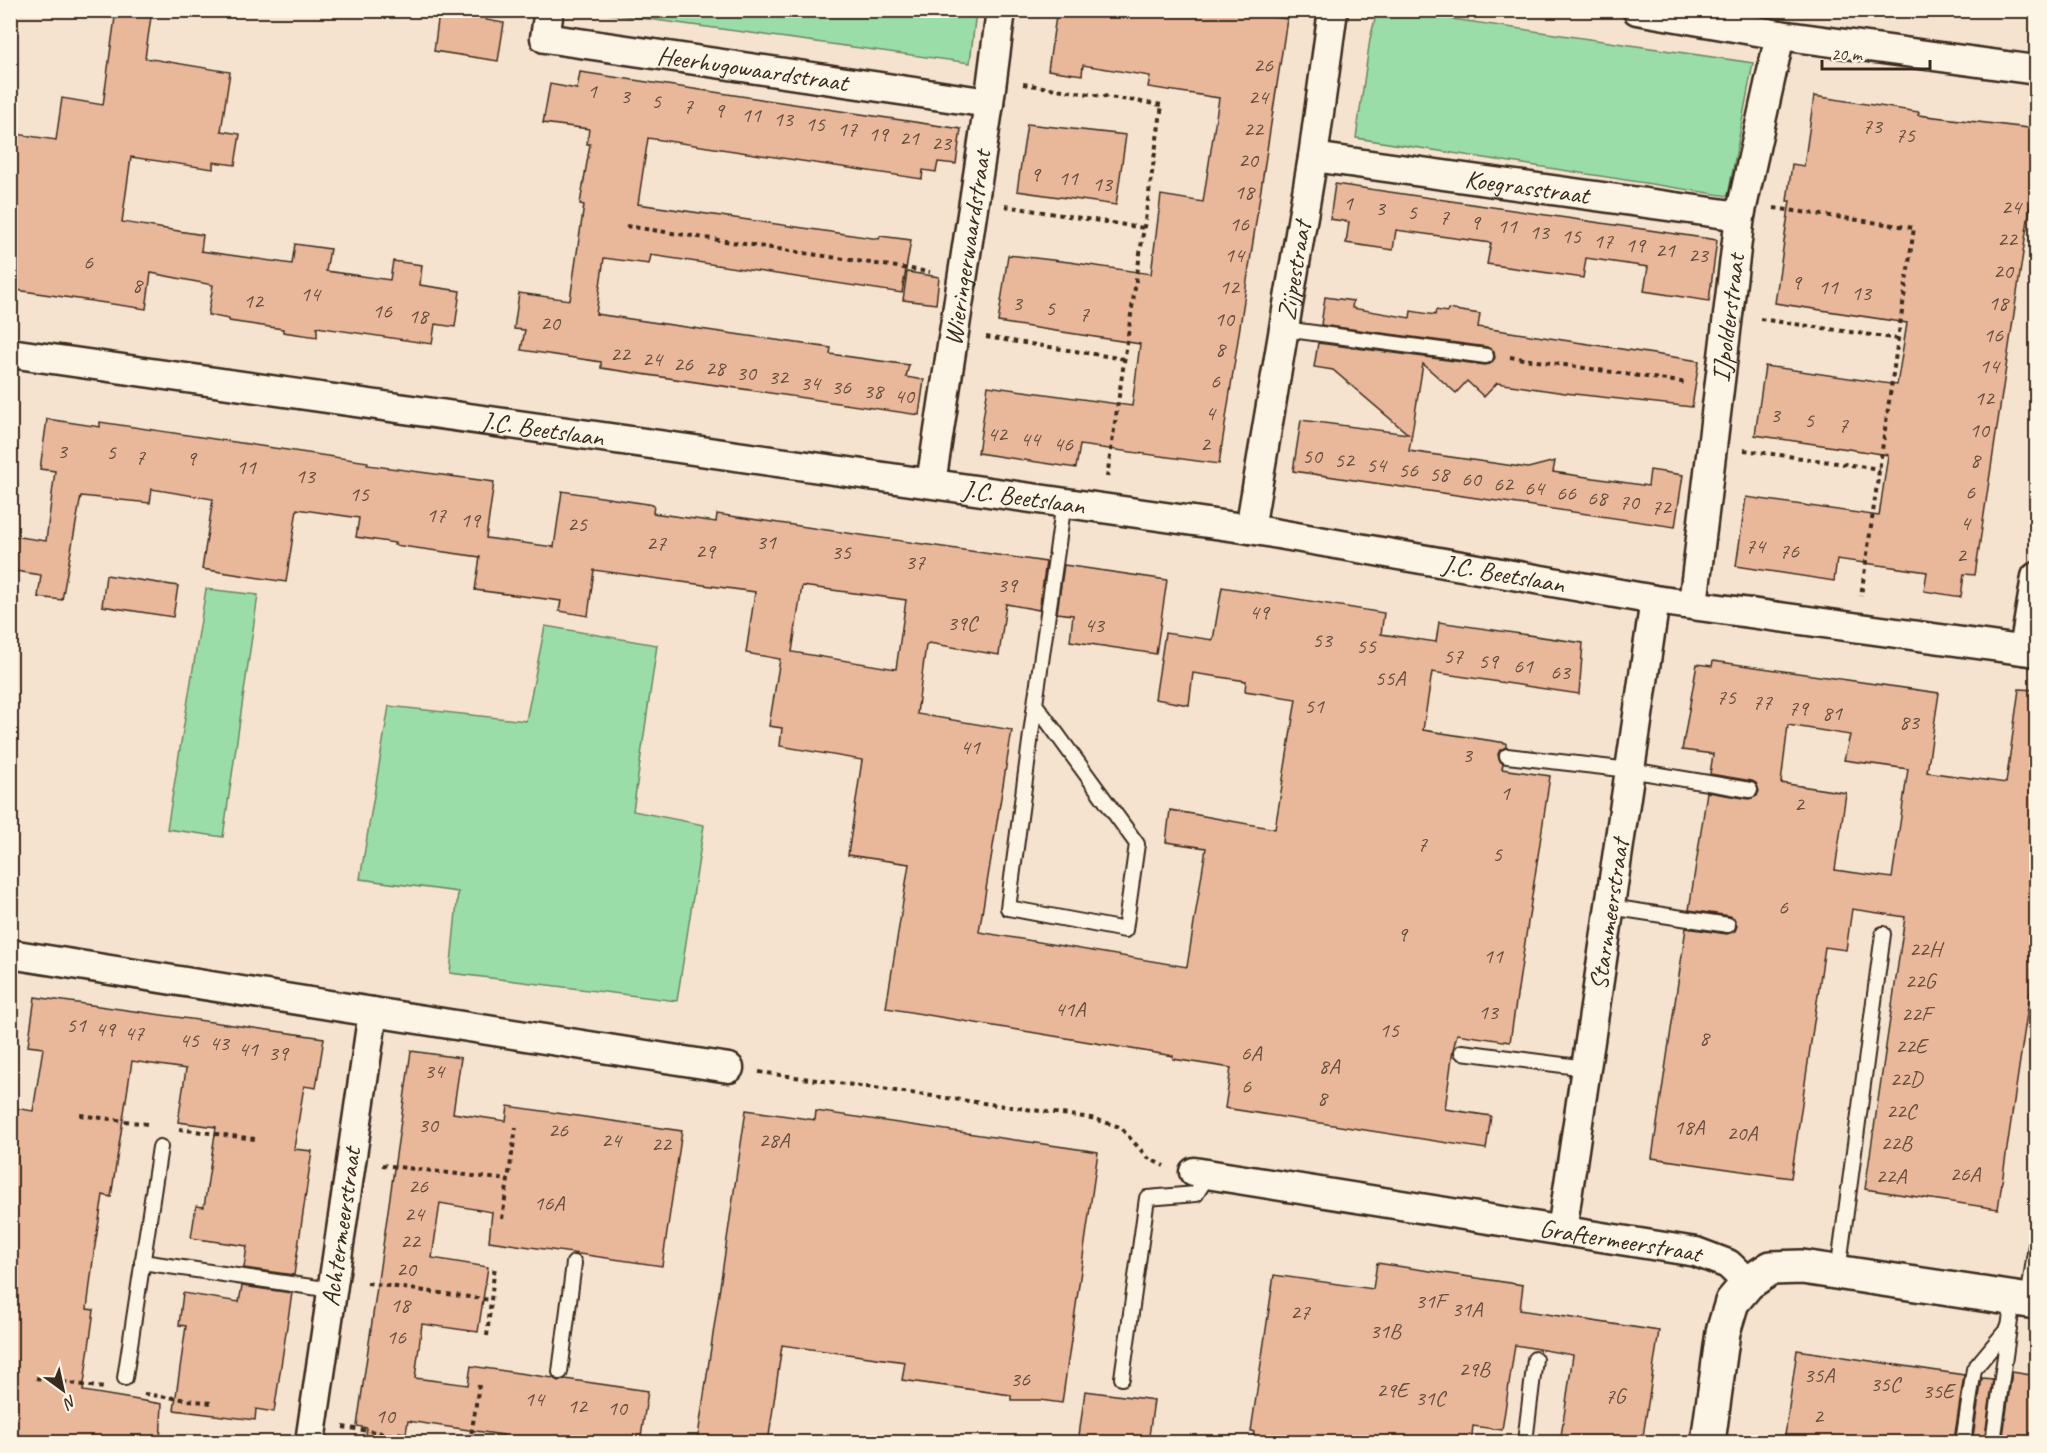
<svg xmlns="http://www.w3.org/2000/svg" width="2047" height="1453" font-family="Caveat,sans-serif">
  <rect width="100%" height="100%" fill="#f6e3cf"/>
  <filter id="ink" filterUnits="userSpaceOnUse"><feTurbulence type="fractalNoise" baseFrequency=".0167" numOctaves="2"/><feDisplacementMap in="SourceGraphic" scale="12" xChannelSelector="R" yChannelSelector="G"/><feConvolveMatrix kernelMatrix="1 2 1 2 8 2 1 2 1" color-interpolation-filters="sRGB"/></filter>
  <g filter="url(#ink)">
    <g fill="#9bdda8" stroke="#6b8463" stroke-width="1.5">
      <path d="M589,11h387l-6,52z"/>
      <path d="M1377,11h21l355,52 -25,133 -372,-58 14,-99z"/>
      <path d="M206,589l52,6 -35,242 -56,-8z"/>
      <path d="M545,626l112,19 -24,166 71,14 -27,176 -227,-28 8,-81 -98,-13 29,-173 137,15z"/>
    </g>
    <g fill="#e9b89b" stroke="#3b2a1e" stroke-width="1.5" fill-rule="evenodd">
      <path d="M116,10h36l-7,48 85,14 -9,59 19,3 -5,31 -22,-3v7l-82,-12 -9,65 81,13 -2,16 91,13 3,-20 35,5 -4,22 64,9 3,-19 29,4 -2,20 40,6 -5,36 -20,-3 -3,20 -115,-17v10l-34,-5v-3l-54,-8v-2l-21,-4 5,-30 -62,-12 -5,36 -136,-20v-156l46,7 6,-42 41,7z"/>
      <path d="M451,10h37l-2,10 18,3 -6,38 -64,-10 5,-38 11,1z"/>
      <path d="M1057,10h174l56,9 -68,445 -139,-19 -4,23 -98,-15 10,-67 144,20 8,-62 -142,-22 10,-67 61,7 82,12 10,-79 42,7 16,-104 -71,-11 2,-11 -67,-11 -1,10 -34,-5z"/>
      <path d="M580,72l381,57 -5,35 -18,-2 -2,10 -13,-2 -1,9 -274,-41 -10,66 241,35 1,-3 31,4 -9,53 -251,-38 -2,9 -45,-6 -8,56 235,34 -1,6 79,11 -3,12 18,3 -5,35 -318,-47v-6l-80,-12 4,-20 -11,-1 5,-36 51,7 14,-95 -4,-1 10,-60h-3l2,-15 -46,-6 7,-39 27,5z"/>
      <path d="M1814,96l105,16 -1,3 119,14v30l-62,416 -11,-1 -3,23 -37,-6 3,-19 -90,-13 -3,22 -98,-15 10,-69 133,19 9,-61 -133,-20 10,-69 132,19 10,-62 -132,-20 15,-102h-3l5,-37 12,2z"/>
      <path d="M1027,124l99,11 -10,70 -99,-14z"/>
      <path d="M1335,184l382,56 -8,61 -65,-10 4,-24 -62,-9 -3,20 -96,-14 4,-21 -95,-13 -3,20 -47,-7 3,-21 -19,-3z"/>
      <path d="M907,272l32,5 -3,27 -33,-4z"/>
      <path d="M1325,297l28,4 -1,7 58,10 1,-7 24,4 1,-5 11,2 1,-3 32,5 -2,13 221,34 -7,46 -127,-14 -68,-10 -13,14 -17,-16 -11,12 -33,-29 -14,87 119,17 27,-7 -2,11 95,14 2,-16 33,5 -8,52 -382,-56 8,-51 107,14 -75,-64 -19,-3 4,-24 167,22 5,-1 5,-6 -1,-6 -7,-5 -166,-22z"/>
      <path d="M47,419l53,8v-5l268,40 -1,3 127,17 -8,56 68,9 8,-56 92,14 -1,8 63,9 1,-8 329,48 -7,48 -33,-6 -7,51 -70,-12 -3,2 -9,69 95,16 -33,202 208,35 19,-119 -40,-6 4,-32 105,19 21,-130 -51,-8 1,-10 -53,-8 -4,32 -34,-6 10,-66 48,7 9,-53 162,26 -3,21 55,8 3,-20 144,21 -4,51 -147,-22 -9,58 83,13v4l-6,3 -2,4 1,6 4,4 -1,5 48,7 -40,266 -53,-8 -4,16 -8,59 46,7 -5,33 -261,-41 6,-40 -58,-9v-3l-287,-48 23,-144 -61,-9 14,-95 -82,-14 2,-18 -13,-2 11,-67 -34,-6 9,-61 -161,-22 -6,46 -29,-5 2,-10 -86,-11 5,-33 -86,-12 1,-2 -39,-6 3,-19 -62,-9 -11,73 -84,-13 11,-70 -61,-10 -2,14 -69,-7 -19,104 -24,-3 3,-22 -31,-5v-15l3,-19 33,5 9,-70 -15,-2zM802,586l104,14 -10,69 -104,-17z"/>
      <path d="M1064,565l103,15 -11,74 -86,-13 3,-26 -16,-2z"/>
      <path d="M106,575l72,11 -5,31 -71,-11z"/>
      <path d="M1713,661l226,32 -12,79 79,11 13,-94 18,1v256l-39,263 -133,-20 40,-272 -53,-8 -6,41 -21,-3 -34,231 -139,-20 34,-230 41,6 8,-3 2,-5 -3,-8 -4,-2 -41,-6 18,-118 42,7 8,-3 2,-5 -3,-8 -4,-2 -42,-7 3,-20 -31,-4 15,-86 15,2zM1788,725l62,10 -6,25 64,9 -16,109 -57,-8 11,-77 -65,-10z"/>
      <path d="M35,997l289,41 -8,50 -12,-2 -10,63 18,2 -18,124 -50,-7 3,-22 -56,-8 5,-32 8,1 12,-80 -38,-5 8,-53 -54,-8 -21,136 -8,-2 -9,57 -7,57 7,1 -11,81 79,13 -2,39h-150v-301l5,-34 18,3 10,-63 -15,-2z"/>
      <path d="M411,1051l50,7 -8,55 53,8 2,-15 174,25 -20,135 -173,-25 3,-29 -52,-9 -8,55 56,9 -10,65 -56,-8 -7,54 53,7 3,-19 82,12 5,3 7,-2 83,12 -8,52h-138l1,-8 -95,-14 -2,12 -7,-1 -2,11h-32l2,-15 -10,-2z"/>
      <path d="M746,1110l69,10 1,-9 282,41 -36,251 -22,-3h-29v-5l-109,-15 3,-18 -123,-17 -14,98h-71z"/>
      <path d="M1377,1263l146,22 -3,25 139,21 -17,112h-82l13,-88 -58,-10 -13,85 -29,-4 -2,17h-219l2,-11 -3,-1 23,-156 99,14z"/>
      <path d="M242,1286l50,7 -18,119 -18,-3 -1,11 -81,-10 12,-84 -7,-1 4,-32 56,9z"/>
      <path d="M1797,1350l167,25 -10,65 -28,-4 -1,7h-141z"/>
      <path d="M2012,1372l25,4v67h-35z"/>
      <path d="M1982,1378l11,1 -9,64h-12z"/>
      <path d="M1085,1391l69,9 -6,43h-70z"/>
    </g>
    <g fill="none" stroke-linecap="round" stroke-linejoin="round">
      <defs>
        <g id="lane">
          <path d="M1284,329l202,27"/>
          <path d="M1035,704l-27,204 117,22 12,-86 -102,-140 29,-202"/>
          <path d="M1507,756l123,14 120,20"/>
          <path d="M1610,907l118,18"/>
          <path d="M1462,1052l124,16"/>
          <path d="M142,1262l190,28"/>
          <path d="M1838,1272l45,-338"/>
          <path d="M2028,1301l8,-56"/>
          <path d="M560,1372l14,-109"/>
          <path d="M125,1378l35,-231"/>
          <path d="M1122,1378l25,-180 49,-4 13,-20"/>
          <path d="M1525,1442l10,-83"/>
          <path d="M1963,1442l11,-73 35,-42"/>
          <path d="M1993,1442l20,-143"/>
        </g>
        <g id="street">
          <path id="s1" d="M549,10l-4,28 444,65"/>
          <path d="M1637,10l143,25 256,35"/>
          <path id="s2" d="M1313,157l427,59"/>
          <path id="s3" d="M10,353l1240,176 405,71 381,52"/>
          <path id="s4" d="M931,483l58,-380 12,-93"/>
          <path id="s5" d="M1250,529l63,-372 20,-147"/>
          <path id="s6" d="M1693,604l47,-388 40,-181"/>
          <path d="M2024,650l12,-73"/>
          <path d="M10,954l363,58 -63,430"/>
          <path d="M373,1012l356,56"/>
          <path id="s7" d="M1194,1172l502,80 32,12 20,19"/>
          <path id="s8" d="M1562,1231l93,-631"/>
        </g>
        <path id="secondary" d="M1708,1442l15,-110 9,-30 16,-19 23,-15 31,-1 234,35"/>
      </defs>
      <use href="#lane" stroke="#3b2a1e" stroke-width="18"/>
      <use href="#street" stroke="#3b2a1e" stroke-width="33"/>
      <use href="#secondary" stroke="#3b2a1e" stroke-width="38"/>
      <g stroke="#3b2a1e" stroke-width="4" stroke-dasharray="4.5 4.5" stroke-linecap="butt">
        <path d="M1023,84l139,21 -55,372"/>
        <path d="M1005,206l139,22"/>
        <path d="M1774,208l140,20 -53,368"/>
        <path d="M626,226l304,46"/>
        <path d="M1760,319l139,20"/>
        <path d="M986,337l139,22"/>
        <path d="M1510,357l177,26"/>
        <path d="M1744,450l136,19"/>
        <path d="M759,1072l332,46 29,9 28,31 16,8"/>
        <path d="M80,1115l67,9"/>
        <path d="M179,1129l76,10"/>
        <path d="M382,1165l126,15"/>
        <path d="M502,1219l14,-91"/>
        <path d="M367,1283l124,17"/>
        <path d="M487,1336l8,-71"/>
        <path d="M36,1378l68,10"/>
        <path d="M144,1394l67,9"/>
        <path d="M343,1427l97,15"/>
        <path d="M470,1442l9,-57"/>
      </g>
      <use href="#lane" stroke="#fcf5e5" stroke-width="14"/>
      <use href="#street" stroke="#fcf5e5" stroke-width="28"/>
      <use href="#secondary" stroke="#fcf5e5" stroke-width="33"/>
    </g>
  </g>
  <g text-anchor="middle" dominant-baseline="central" stroke-width="4.5" stroke-linejoin="round" paint-order="stroke">
    <g font-size="22" fill="#664e3d">
      <text x="1263" y="65">26</text>
      <text x="592" y="91">1</text>
      <text x="625" y="96">3</text>
      <text x="1258" y="97">24</text>
      <text x="656" y="101">5</text>
      <text x="688" y="106">7</text>
      <text x="719" y="110">9</text>
      <text x="751" y="115">11</text>
      <text x="783" y="119">13</text>
      <text x="815" y="124">15</text>
      <text x="1872" y="126">73</text>
      <text x="847" y="129">17</text>
      <text x="1253" y="129">22</text>
      <text x="878" y="134">19</text>
      <text x="1905" y="135">75</text>
      <text x="909" y="138">21</text>
      <text x="941" y="143">23</text>
      <text x="1248" y="160">20</text>
      <text x="1035" y="174">9</text>
      <text x="1068" y="178">11</text>
      <text x="1102" y="184">13</text>
      <text x="1244" y="192">18</text>
      <text x="1348" y="203">1</text>
      <text x="2011" y="207">24</text>
      <text x="1380" y="208">3</text>
      <text x="1412" y="212">5</text>
      <text x="1444" y="217">7</text>
      <text x="1475" y="222">9</text>
      <text x="1239" y="224">16</text>
      <text x="1507" y="226">11</text>
      <text x="1539" y="232">13</text>
      <text x="1571" y="236">15</text>
      <text x="2007" y="239">22</text>
      <text x="1603" y="241">17</text>
      <text x="1635" y="245">19</text>
      <text x="1665" y="250">21</text>
      <text x="1234" y="255">14</text>
      <text x="1698" y="255">23</text>
      <text x="88" y="262">6</text>
      <text x="2003" y="271">20</text>
      <text x="1796" y="282">9</text>
      <text x="137" y="285">8</text>
      <text x="1229" y="287">12</text>
      <text x="1828" y="287">11</text>
      <text x="1861" y="293">13</text>
      <text x="310" y="294">14</text>
      <text x="253" y="301">12</text>
      <text x="1017" y="303">3</text>
      <text x="1998" y="303">18</text>
      <text x="1050" y="308">5</text>
      <text x="382" y="311">16</text>
      <text x="1084" y="314">7</text>
      <text x="418" y="316">18</text>
      <text x="1224" y="319">10</text>
      <text x="550" y="323">20</text>
      <text x="1993" y="335">16</text>
      <text x="1220" y="349">8</text>
      <text x="620" y="354">22</text>
      <text x="652" y="359">24</text>
      <text x="683" y="364">26</text>
      <text x="1989" y="366">14</text>
      <text x="715" y="368">28</text>
      <text x="746" y="373">30</text>
      <text x="778" y="377">32</text>
      <text x="1215" y="381">6</text>
      <text x="810" y="383">34</text>
      <text x="841" y="387">36</text>
      <text x="873" y="391">38</text>
      <text x="904" y="396">40</text>
      <text x="1984" y="398">12</text>
      <text x="1210" y="413">4</text>
      <text x="1775" y="415">3</text>
      <text x="1809" y="420">5</text>
      <text x="1843" y="425">7</text>
      <text x="1979" y="430">10</text>
      <text x="997" y="434">42</text>
      <text x="1030" y="439">44</text>
      <text x="1063" y="444">46</text>
      <text x="1205" y="444">2</text>
      <text x="62" y="451">3</text>
      <text x="111" y="452">5</text>
      <text x="1312" y="456">50</text>
      <text x="140" y="457">7</text>
      <text x="191" y="458">9</text>
      <text x="1344" y="460">52</text>
      <text x="1975" y="460">8</text>
      <text x="1376" y="465">54</text>
      <text x="246" y="467">11</text>
      <text x="1408" y="470">56</text>
      <text x="1439" y="474">58</text>
      <text x="305" y="476">13</text>
      <text x="1471" y="479">60</text>
      <text x="1503" y="484">62</text>
      <text x="1534" y="488">64</text>
      <text x="1970" y="492">6</text>
      <text x="1566" y="493">66</text>
      <text x="359" y="494">15</text>
      <text x="1597" y="498">68</text>
      <text x="1629" y="502">70</text>
      <text x="1661" y="507">72</text>
      <text x="436" y="515">17</text>
      <text x="470" y="520">19</text>
      <text x="1965" y="523">4</text>
      <text x="577" y="524">25</text>
      <text x="766" y="542">31</text>
      <text x="656" y="543">27</text>
      <text x="1755" y="546">74</text>
      <text x="705" y="551">29</text>
      <text x="1789" y="551">76</text>
      <text x="841" y="552">35</text>
      <text x="1961" y="555">2</text>
      <text x="915" y="562">37</text>
      <text x="1007" y="585">39</text>
      <text x="1259" y="612">49</text>
      <text x="962" y="623">39C</text>
      <text x="1094" y="625">43</text>
      <text x="1322" y="640">53</text>
      <text x="1366" y="646">55</text>
      <text x="1453" y="656">57</text>
      <text x="1488" y="661">59</text>
      <text x="1523" y="666">61</text>
      <text x="1560" y="672">63</text>
      <text x="1390" y="678">55A</text>
      <text x="1726" y="697">75</text>
      <text x="1762" y="702">77</text>
      <text x="1314" y="706">51</text>
      <text x="1798" y="708">79</text>
      <text x="1832" y="713">81</text>
      <text x="1909" y="722">83</text>
      <text x="970" y="747">41</text>
      <text x="1467" y="755">3</text>
      <text x="1505" y="793">1</text>
      <text x="1799" y="804">2</text>
      <text x="1422" y="844">7</text>
      <text x="1497" y="854">5</text>
      <text x="1783" y="907">6</text>
      <text x="1402" y="934">9</text>
      <text x="1925" y="949">22H</text>
      <text x="1493" y="956">11</text>
      <text x="1920" y="981">22G</text>
      <text x="1070" y="1009">41A</text>
      <text x="1488" y="1012">13</text>
      <text x="1916" y="1014">22F</text>
      <text x="76" y="1025">51</text>
      <text x="105" y="1029">49</text>
      <text x="1389" y="1030">15</text>
      <text x="134" y="1033">47</text>
      <text x="1704" y="1038">8</text>
      <text x="189" y="1040">45</text>
      <text x="219" y="1043">43</text>
      <text x="1911" y="1046">22E</text>
      <text x="248" y="1049">41</text>
      <text x="278" y="1053">39</text>
      <text x="1251" y="1053">6A</text>
      <text x="1329" y="1066">8A</text>
      <text x="434" y="1071">34</text>
      <text x="1906" y="1079">22D</text>
      <text x="1246" y="1086">6</text>
      <text x="1322" y="1098">8</text>
      <text x="1901" y="1111">22C</text>
      <text x="428" y="1125">30</text>
      <text x="1689" y="1127">18A</text>
      <text x="558" y="1130">26</text>
      <text x="1742" y="1133">20A</text>
      <text x="611" y="1140">24</text>
      <text x="774" y="1140">28A</text>
      <text x="1896" y="1143">22B</text>
      <text x="661" y="1144">22</text>
      <text x="1965" y="1174">26A</text>
      <text x="1891" y="1176">22A</text>
      <text x="418" y="1186">26</text>
      <text x="549" y="1203">16A</text>
      <text x="414" y="1214">24</text>
      <text x="410" y="1241">22</text>
      <text x="406" y="1269">20</text>
      <text x="1430" y="1301">31F</text>
      <text x="400" y="1305">18</text>
      <text x="1467" y="1309">31A</text>
      <text x="1300" y="1312">27</text>
      <text x="1385" y="1331">31B</text>
      <text x="396" y="1337">16</text>
      <text x="1474" y="1369">29B</text>
      <text x="1819" y="1375">35A</text>
      <text x="1020" y="1379">36</text>
      <text x="1885" y="1384">35C</text>
      <text x="1392" y="1390">29E</text>
      <text x="1938" y="1391">35E</text>
      <text x="1615" y="1396">7G</text>
      <text x="1430" y="1398">31C</text>
      <text x="534" y="1399">14</text>
      <text x="577" y="1406">12</text>
      <text x="617" y="1408">10</text>
      <text x="385" y="1416">10</text>
      <text x="1818" y="1416">2</text>
    </g>
    <g font-size="26" fill="#3b2a1e" stroke="#fcf5e5">
      <text stroke="none"><textPath href="#s1" startOffset="238">Heerhugowaardstraat</textPath></text>
      <text stroke="none"><textPath href="#s2" startOffset="216">Koegrasstraat</textPath></text>
      <text stroke="none"><textPath href="#s4" startOffset="238">Wieringerwaardstraat</textPath></text>
      <text stroke="none"><textPath href="#s5" startOffset="262">Zijpestraat</textPath></text>
      <text stroke="none"><textPath href="#s6" startOffset="288">IJpolderstraat</textPath></text>
      <text stroke="none"><textPath href="#s3" startOffset="538">J.C. Beetslaan</textPath></text>
      <text stroke="none"><textPath href="#s3" startOffset="1024">J.C. Beetslaan</textPath></text>
      <text stroke="none"><textPath href="#s3" startOffset="1510">J.C. Beetslaan</textPath></text>
      <text stroke="none"><textPath href="#s8" startOffset="320">Starnmeerstraat</textPath></text>
      <text transform="translate(341 1227) rotate(-82)">Achtermeerstraat</text>
      <text stroke="none"><textPath href="#s7" startOffset="432">Graftermeerstraat</textPath></text>
    </g>
  </g>
  <rect width="2047" height="1453" fill="none" stroke="#fcf5e5" stroke-width="36"/>
  <rect x="18" y="18" width="2011" height="1417" fill="none" stroke="#3b2a1e" stroke-width="2" filter="url(#ink)"/>
  <g transform="translate(63 1390) rotate(147)" stroke="#fcf5e5" stroke-width="4.5" paint-order="stroke">
  <path d="M0-4.5L10 22L0 15L-10 22Z" fill="#3b2a1e"/>
  <text y="-9" font-size="16" font-weight="bold" text-anchor="middle" fill="#3b2a1e">N</text>
  </g>
  <path d="M1822 60v9h108v-9" fill="none" stroke="#3b2a1e" stroke-width="3"/>
  <text x="1831" y="60" font-size="18" fill="#3b2a1e" stroke="#fcf5e5" stroke-width="4.5" paint-order="stroke">20 m</text>
</svg>
